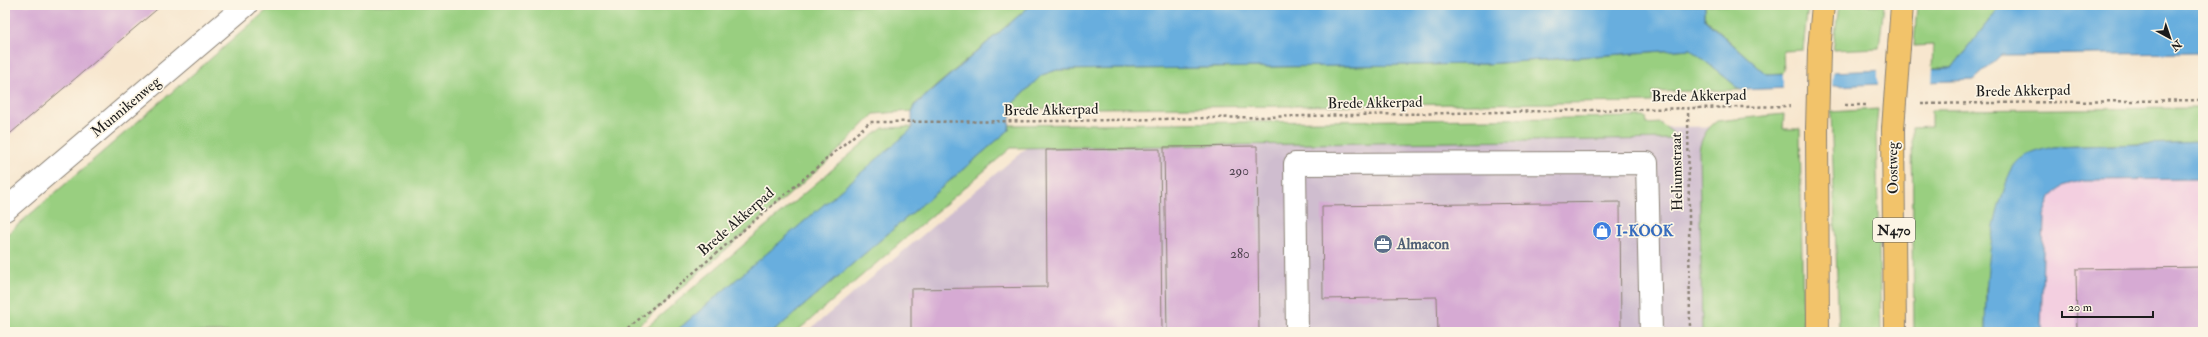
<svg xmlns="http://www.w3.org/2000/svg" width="2208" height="337" font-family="'IM FELL Double Pica',serif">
  <rect width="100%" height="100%" fill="#fcf5e5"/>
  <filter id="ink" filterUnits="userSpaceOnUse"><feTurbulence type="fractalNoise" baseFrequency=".025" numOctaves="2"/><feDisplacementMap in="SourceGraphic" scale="8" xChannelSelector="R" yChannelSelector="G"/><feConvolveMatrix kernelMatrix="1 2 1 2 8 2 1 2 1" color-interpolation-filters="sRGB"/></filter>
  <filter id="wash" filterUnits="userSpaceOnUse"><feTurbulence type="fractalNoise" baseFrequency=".012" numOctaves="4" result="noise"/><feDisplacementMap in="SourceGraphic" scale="16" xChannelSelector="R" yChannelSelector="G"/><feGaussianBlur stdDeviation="0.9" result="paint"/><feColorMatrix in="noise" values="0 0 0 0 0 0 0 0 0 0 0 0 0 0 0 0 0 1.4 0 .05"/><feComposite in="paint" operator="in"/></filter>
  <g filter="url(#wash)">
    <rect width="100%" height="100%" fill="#f7e6ce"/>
    <path fill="#f3cfe0" d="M2203,179v153h-162l3,-116 7,-19 12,-11 21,-6z"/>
    <path fill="#cfbdcf" d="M1754,126l5,206h-952l236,-198z"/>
    <g fill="#99cf80" stroke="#5a764e">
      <path d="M273,5h758l-117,100 -2,6 -38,3 -45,46 -198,172h-626v-96z"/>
      <path d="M1705,5h103l-5,45 -20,1 1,22 -18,1 -61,-55z"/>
      <path d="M1839,5h45l-5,43 -46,2z"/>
      <path d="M1917,5h84l-49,63h-20l1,-23 -19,1z"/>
      <path d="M1690,49l51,41 -88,2 -1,10 -642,7 1,-4 31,-30 15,-5 429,-6z"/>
      <path d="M2203,108v34l-150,5 -67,140 -1,45h-71l-2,-204 19,-1v-17z"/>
      <path d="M1878,109l-2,21 5,202h-42l-8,-220z"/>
      <path d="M1784,114l-1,15h17l3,203h-101l-3,-182c3,-13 7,-21 18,-29z"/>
      <path d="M1646,117l1,7 13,-1 12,9 3,7 -664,9 -215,184h-23l236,-202 1,-5z"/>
      <path d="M909,127l4,2 -238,203h-34l226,-192 16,-12z"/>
    </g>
    <g fill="#67aede" stroke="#42657d">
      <path d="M1031,5h674v15l61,54 186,-6 49,-63h202v48l-202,2 -27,25 -233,10 -51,-41 -204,15 -429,6 -15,5 -31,30 -2,25 -236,202h-98l237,-203v-18l2,-5z"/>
      <path d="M2203,142v37l-119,1 -21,6 -12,11 -7,19 -3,116h-56c1,-48 3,-96 19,-142 3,-9 6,-21 13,-28 9,-9 24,-12 36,-15z"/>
    </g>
    <g fill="#f7e6ce">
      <path d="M1933,66l-1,18 -54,2v-18z"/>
      <path d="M1833,70l-1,19 -49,2v-20z"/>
    </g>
    <g id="blocks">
      <g fill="#d6aad3">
        <path d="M5,5h157l-157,133z"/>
        <path d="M1257,146l2,186h-92l-3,-185z"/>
        <path d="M1160,149l2,183h-251v-43l136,-2 -1,-137z"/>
        <path d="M1620,202l1,130h-183l-1,-35 -114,2 -1,-93z"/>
        <path d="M2203,267v65h-126l-1,-63z"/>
      </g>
    </g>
  </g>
  <g filter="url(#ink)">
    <use href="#blocks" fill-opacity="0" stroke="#8a8175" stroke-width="1"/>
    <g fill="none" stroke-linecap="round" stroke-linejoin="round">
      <defs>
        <g id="minor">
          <path d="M5,210l241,-205"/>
          <path d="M1297,332l-2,-168 352,-1 4,169"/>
        </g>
        <g id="major">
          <path d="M1899,47l3,-42"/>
          <path d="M1819,50l4,-45"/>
          <path d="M1817,129l1,203"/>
          <path d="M1893,129l2,203"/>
        </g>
      </defs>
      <use href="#minor" stroke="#8a8175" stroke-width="24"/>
      <use href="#major" stroke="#8a8175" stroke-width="24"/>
      <g stroke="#8a8175" stroke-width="2.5" stroke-dasharray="3 3" stroke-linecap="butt">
        <path d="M1921,104l282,-4"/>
        <path d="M1845,105h23"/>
        <path d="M1688,107l2,225"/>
        <path d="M624,332l246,-210 194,-1 726,-15"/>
      </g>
      <use href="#minor" stroke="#fff" stroke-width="22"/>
      <use href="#major" stroke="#f2c36a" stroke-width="22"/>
      <defs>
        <g id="major-bridge">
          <path d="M1817,129l2,-79"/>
          <path d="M1893,129l6,-82"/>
        </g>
      </defs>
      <use href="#major-bridge" stroke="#8a8175" stroke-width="24" stroke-linecap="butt"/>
      <use href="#major-bridge" stroke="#f2c36a" stroke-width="22"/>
    </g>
  </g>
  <defs>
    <symbol id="shop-disc" viewBox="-11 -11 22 22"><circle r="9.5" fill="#3f7fe0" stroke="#fcf5e5"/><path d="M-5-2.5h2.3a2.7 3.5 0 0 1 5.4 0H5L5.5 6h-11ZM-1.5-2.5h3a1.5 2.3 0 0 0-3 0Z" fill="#fff"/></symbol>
    <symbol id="office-disc" viewBox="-11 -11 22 22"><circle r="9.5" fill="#5c6f8a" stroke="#fcf5e5"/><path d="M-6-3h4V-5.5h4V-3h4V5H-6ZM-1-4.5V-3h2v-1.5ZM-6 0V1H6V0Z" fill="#fff"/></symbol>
  </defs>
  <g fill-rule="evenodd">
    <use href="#shop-disc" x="1591" y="220" width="22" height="22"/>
    <use href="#office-disc" x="1372" y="233" width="22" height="22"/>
  </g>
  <g text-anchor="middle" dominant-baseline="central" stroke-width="3.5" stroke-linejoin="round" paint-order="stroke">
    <g font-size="13" fill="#4a404a">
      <text x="1239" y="171">290</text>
      <text x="1240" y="254">280</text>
    </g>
    <rect fill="#fcf5e5" stroke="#5f5d58" stroke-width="1" x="1873" y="218" width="42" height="24" rx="3"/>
    <g font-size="14" font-weight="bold" fill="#1c1c1c">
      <text x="1894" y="230">N470</text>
    </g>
    <g font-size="15" fill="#1c1c1c" stroke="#fcf5e5">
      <text transform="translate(2023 91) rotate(-1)">Brede Akkerpad</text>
      <text transform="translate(1699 96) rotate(-1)">Brede Akkerpad</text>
      <text transform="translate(1375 103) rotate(-1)">Brede Akkerpad</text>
      <text transform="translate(126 107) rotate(-40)">Munnikenweg</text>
      <text transform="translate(1051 110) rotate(-1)">Brede Akkerpad</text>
      <text transform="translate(1893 168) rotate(-91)">Oostweg</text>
      <text transform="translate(1677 172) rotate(-91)">Heliumstraat</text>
      <text transform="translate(736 222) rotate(-41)">Brede Akkerpad</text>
    </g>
    <g font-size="15" font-weight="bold" fill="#366cbe" stroke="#fcf5e5" text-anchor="start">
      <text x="1616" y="231">I-KOOK</text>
    </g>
    <g font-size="15" font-weight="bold" fill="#4e5e75" stroke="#fcf5e5" text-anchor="start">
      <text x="1397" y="244">Almacon</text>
    </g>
  </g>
  <rect width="2208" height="337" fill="none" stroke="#fcf5e5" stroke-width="20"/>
  <g transform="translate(2170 38) rotate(140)" stroke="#fcf5e5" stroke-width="3" paint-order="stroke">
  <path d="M0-3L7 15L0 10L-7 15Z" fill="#1c1c1c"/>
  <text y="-6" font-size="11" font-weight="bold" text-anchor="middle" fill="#1c1c1c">N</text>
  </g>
  <path d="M2062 311v6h91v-6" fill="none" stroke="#1c1c1c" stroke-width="2"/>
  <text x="2068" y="311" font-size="12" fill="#1c1c1c" stroke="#fcf5e5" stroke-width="3" paint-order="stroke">20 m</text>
</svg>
